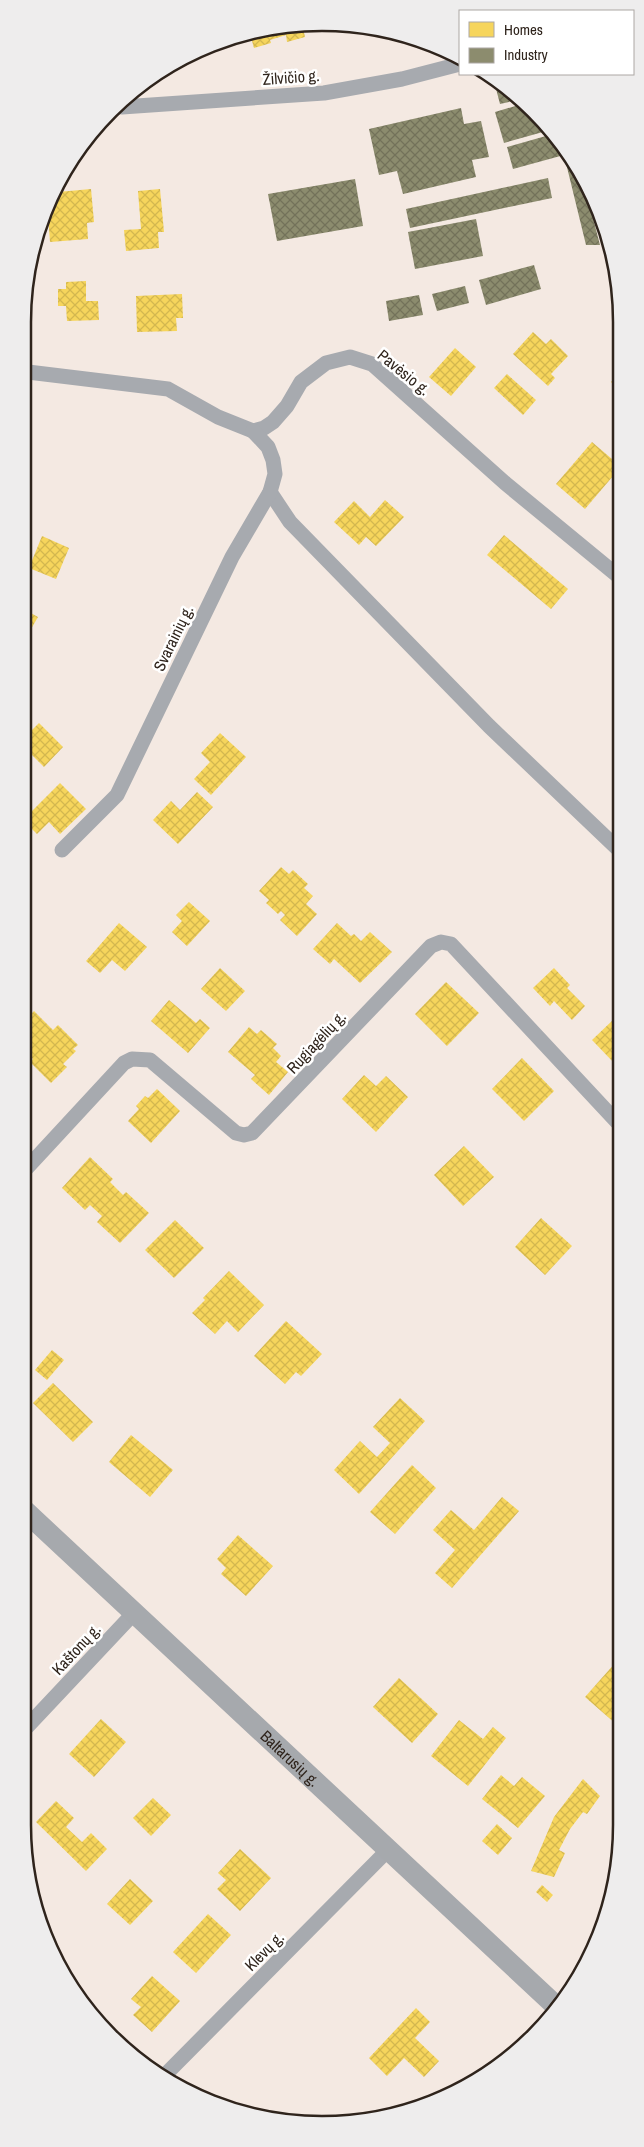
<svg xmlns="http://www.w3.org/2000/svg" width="644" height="2147" font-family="'Archivo Narrow',sans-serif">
  <defs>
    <pattern id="homes-cross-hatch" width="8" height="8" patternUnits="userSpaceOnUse" patternTransform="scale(1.25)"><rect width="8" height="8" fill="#f6d55c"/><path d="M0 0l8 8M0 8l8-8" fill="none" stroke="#d3b74f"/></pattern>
    <pattern id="industry-cross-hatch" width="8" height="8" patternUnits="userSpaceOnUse" patternTransform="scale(1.25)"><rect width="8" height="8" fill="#8c8c6e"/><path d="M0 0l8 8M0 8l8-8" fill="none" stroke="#73725a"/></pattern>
  </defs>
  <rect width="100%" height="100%" fill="#f4e9e2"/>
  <g fill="url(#homes-cross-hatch)">
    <path d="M264,28h39l2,9 -18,5 -1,-7 -16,5 1,3 -17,5 -4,-14z"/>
    <path d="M91,189l3,33 -7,1 1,16 -38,3 -2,-27 10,-23z"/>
    <path d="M160,189l4,43h-6l1,16 -33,3 -2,-21 17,-1 -3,-38z"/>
    <path d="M86,281v20h12l1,19 -32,1 -1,-15h-8v-17h8v-7z"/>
    <path d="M182,294l1,24h-7l1,13 -40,1 -1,-36z"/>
    <path d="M533,332l13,12 5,-5 17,17 -17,18 4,4 -7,8 -35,-32z"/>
    <path d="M455,348l21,19 -25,29 -22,-19z"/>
    <path d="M507,374l29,26 -13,15 -29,-27z"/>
    <path d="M619,374v15l-8,-7z"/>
    <path d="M592,442l27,23v4l-34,40 -29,-25z"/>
    <path d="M385,500l19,17 -28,29 -10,-9 -7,8 -25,-23 20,-21 16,16z"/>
    <path d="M504,535l64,54 -17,20 -64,-54z"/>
    <path d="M42,536l27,12 -13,31 -27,-11z"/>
    <path d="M27,611l11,6 -11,19z"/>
    <path d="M39,723l24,24 -19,20 -17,-17v-15z"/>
    <path d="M220,733l26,24 -35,38 -17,-16 16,-17 -9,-9z"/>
    <path d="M60,783l26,26 -26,25 -11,-12 -12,12 -11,-11v-6z"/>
    <path d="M197,792l16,15 -35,37 -25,-24 18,-19 9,9z"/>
    <path d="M281,867l8,7 4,-4 15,14 -4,4 9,8 -7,8 11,10 -20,22 -17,-16 5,-5 -4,-4 -3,3 -12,-11 3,-3 -10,-9z"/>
    <path d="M189,902l21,19 -23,25 -15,-14 10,-11 -6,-6z"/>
    <path d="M119,923l28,24 -22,24 -13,-11 -12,13 -14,-12z"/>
    <path d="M337,923l14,13 3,-2 7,7 9,-9 22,20 -32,31 -26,-24 -4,5 -17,-15z"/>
    <path d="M220,968l25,23 -19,20 -25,-22z"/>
    <path d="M554,968l16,17 -3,3 18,18 -13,14 -18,-19 -4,5 -17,-18z"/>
    <path d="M446,982l33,31 -32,33 -32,-32z"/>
    <path d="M169,1000l27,23 4,-4 10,9 -22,25 -37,-32z"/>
    <path d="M34,1011l19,19 5,-5 20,20 -5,4 3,2 -13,13 4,3 -16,16 -21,-21 3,-3 -8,-7 1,-33z"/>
    <path d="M614,1019l3,4v43l-25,-26z"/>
    <path d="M249,1027l8,7 4,-4 16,14 -4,4 8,8 -5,6 12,10 -19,23 -18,-16 4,-4 -27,-23z"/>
    <path d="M522,1058l32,33 -30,30 -32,-32z"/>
    <path d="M364,1075l12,11 10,-10 22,21 -32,35 -34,-33z"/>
    <path d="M157,1089l23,22 -29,32 -23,-22 11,-12 -3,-3 9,-10 3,2z"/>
    <path d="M25,1093l7,7 -7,7z"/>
    <path d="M464,1146l30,31 -31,29 -29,-31z"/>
    <path d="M90,1157l23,22 -3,3 13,13 3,-3 23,21 -29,30 -23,-21 5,-6 -12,-11 -5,5 -23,-22z"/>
    <path d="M541,1218l31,28 -27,29 -30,-28z"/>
    <path d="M175,1220l29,28 -30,30 -29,-28z"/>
    <path d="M229,1271l35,34 -26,27 -11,-11 -12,13 -23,-21 13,-13 -2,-2z"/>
    <path d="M286,1321l36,33 -21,22 -5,-4 -11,12 -31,-28z"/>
    <path d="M52,1350l12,10 -17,20 -12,-10z"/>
    <path d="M53,1383l40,39 -20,20 -40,-39z"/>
    <path d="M400,1398l25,23 -66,73 -25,-24 26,-29 17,16 13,-14 -17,-16z"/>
    <path d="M131,1435l42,35 -23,27 -41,-35z"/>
    <path d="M412,1465l24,23 -41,46 -25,-22z"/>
    <path d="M502,1497l17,14 -67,77 -17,-15 20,-23 -22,-20 18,-20 23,20z"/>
    <path d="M238,1535l35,31 -27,30 -25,-22 5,-6 -9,-9z"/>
    <path d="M616,1662v62l-31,-27z"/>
    <path d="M399,1678l39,36 -26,29 -39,-36z"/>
    <path d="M101,1719l25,23 -32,35 -25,-23z"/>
    <path d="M459,1720l24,19 10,-12 13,11 -38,48 -37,-30z"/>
    <path d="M501,1775l13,11 8,-9 23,19 -27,32 -36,-29z"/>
    <path d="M583,1779l17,17 -13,18 -4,-2 -13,17 -11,21 6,3 -11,24 -23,-6 23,-54z"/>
    <path d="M153,1798l18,17 -20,21 -18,-18z"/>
    <path d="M56,1801l18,17 -8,9 16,15 9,-9 16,16 -21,22 -50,-49z"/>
    <path d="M497,1824l15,14 -14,17 -16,-14z"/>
    <path d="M240,1849l31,29 -31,33 -23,-22 9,-9 -8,-7z"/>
    <path d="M130,1879l23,22 -23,24 -23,-21z"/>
    <path d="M542,1885l11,10 -6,7 -11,-10z"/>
    <path d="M208,1914l23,21 -35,38 -23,-21z"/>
    <path d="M152,1976l28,25 -28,31 -19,-17 8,-8 -10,-8z"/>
    <path d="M416,2008l14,14 -15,16 24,23 -15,16 -20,-19 -17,18 -18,-18z"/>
  </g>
  <g fill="url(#industry-cross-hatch)">
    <path d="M494,81l23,19 -17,4z"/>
    <path d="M522,104l28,26 -46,13 -9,-31z"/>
    <path d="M461,108l3,16 17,-3 8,36 -17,3 4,17 -73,17 -6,-23 -18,4 -10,-46z"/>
    <path d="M553,134l31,50 16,61h-14l-22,-90 -51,14 -6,-22z"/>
    <path d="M548,178l4,20 -142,30 -4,-19z"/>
    <path d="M355,179l8,47 -86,15 -9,-47z"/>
    <path d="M476,219l7,37 -68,13 -7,-37z"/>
    <path d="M534,265l7,24 -55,16 -7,-25z"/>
    <path d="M465,286l4,17 -32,8 -5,-17z"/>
    <path d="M419,295l4,20 -34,6 -3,-20z"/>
  </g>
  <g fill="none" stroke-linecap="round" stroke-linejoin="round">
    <g stroke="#a7aaaf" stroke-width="15">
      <path d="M122,107l202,-14 78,-14 58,-15"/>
      <path d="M28,372l140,17 50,28 35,14 11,-3 9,-6 14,-16 14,-24 25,-19 24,-6 22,7 133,119 113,93"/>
      <path d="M270,492l20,30 199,204 129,123"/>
      <path d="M62,850l55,-55 115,-238 38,-65 5,-18 -2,-14 -5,-13 -15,-16"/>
      <path d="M25,1170l99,-107 8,-4 18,1 86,73 8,2 8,-2 179,-187 10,-4 10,2 166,178"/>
      <path d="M23,1731l111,-118"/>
      <path d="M165,2075l222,-224"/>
    </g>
    <path stroke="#a6a9ad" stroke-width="21" id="s1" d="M24,1510l533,497"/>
  </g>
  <g text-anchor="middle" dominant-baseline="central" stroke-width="5" stroke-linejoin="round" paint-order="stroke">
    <g font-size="16" fill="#2f241c" stroke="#fff">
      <text transform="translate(291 77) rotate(-4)">Žilvičio g.</text>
      <text transform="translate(404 372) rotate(39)">Pavėsio g.</text>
      <text transform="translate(173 638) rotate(-64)">Svarainių g.</text>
      <text transform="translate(316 1042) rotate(-47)">Rugiagėlių g.</text>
      <text transform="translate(76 1649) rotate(-47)">Kaštonų g.</text>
      <text stroke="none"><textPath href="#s1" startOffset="364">Baltarusių g.</textPath></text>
      <text transform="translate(264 1951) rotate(-45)">Klevų g.</text>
    </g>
  </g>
  <path d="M0 0H644V2147H0ZM322 31H322A291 291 0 0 1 613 322V1825A291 291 0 0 1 322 2116H322A291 291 0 0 1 31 1825V322A291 291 0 0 1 322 31Z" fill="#eeeded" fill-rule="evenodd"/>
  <path fill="none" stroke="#2f241c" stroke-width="2.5" d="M322 31H322A291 291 0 0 1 613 322V1825A291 291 0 0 1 322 2116H322A291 291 0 0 1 31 1825V322A291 291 0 0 1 322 31Z"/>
  <rect x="459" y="10" width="175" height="65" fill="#ffffff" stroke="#aca7a4"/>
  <rect x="469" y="22" width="25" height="15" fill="#f6d55c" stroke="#aca7a4"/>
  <text x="504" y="35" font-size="15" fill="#2f241c">Homes</text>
  <rect x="469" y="48" width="25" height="15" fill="#8c8c6e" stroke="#aca7a4"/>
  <text x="504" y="60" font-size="15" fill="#2f241c">Industry</text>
</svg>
